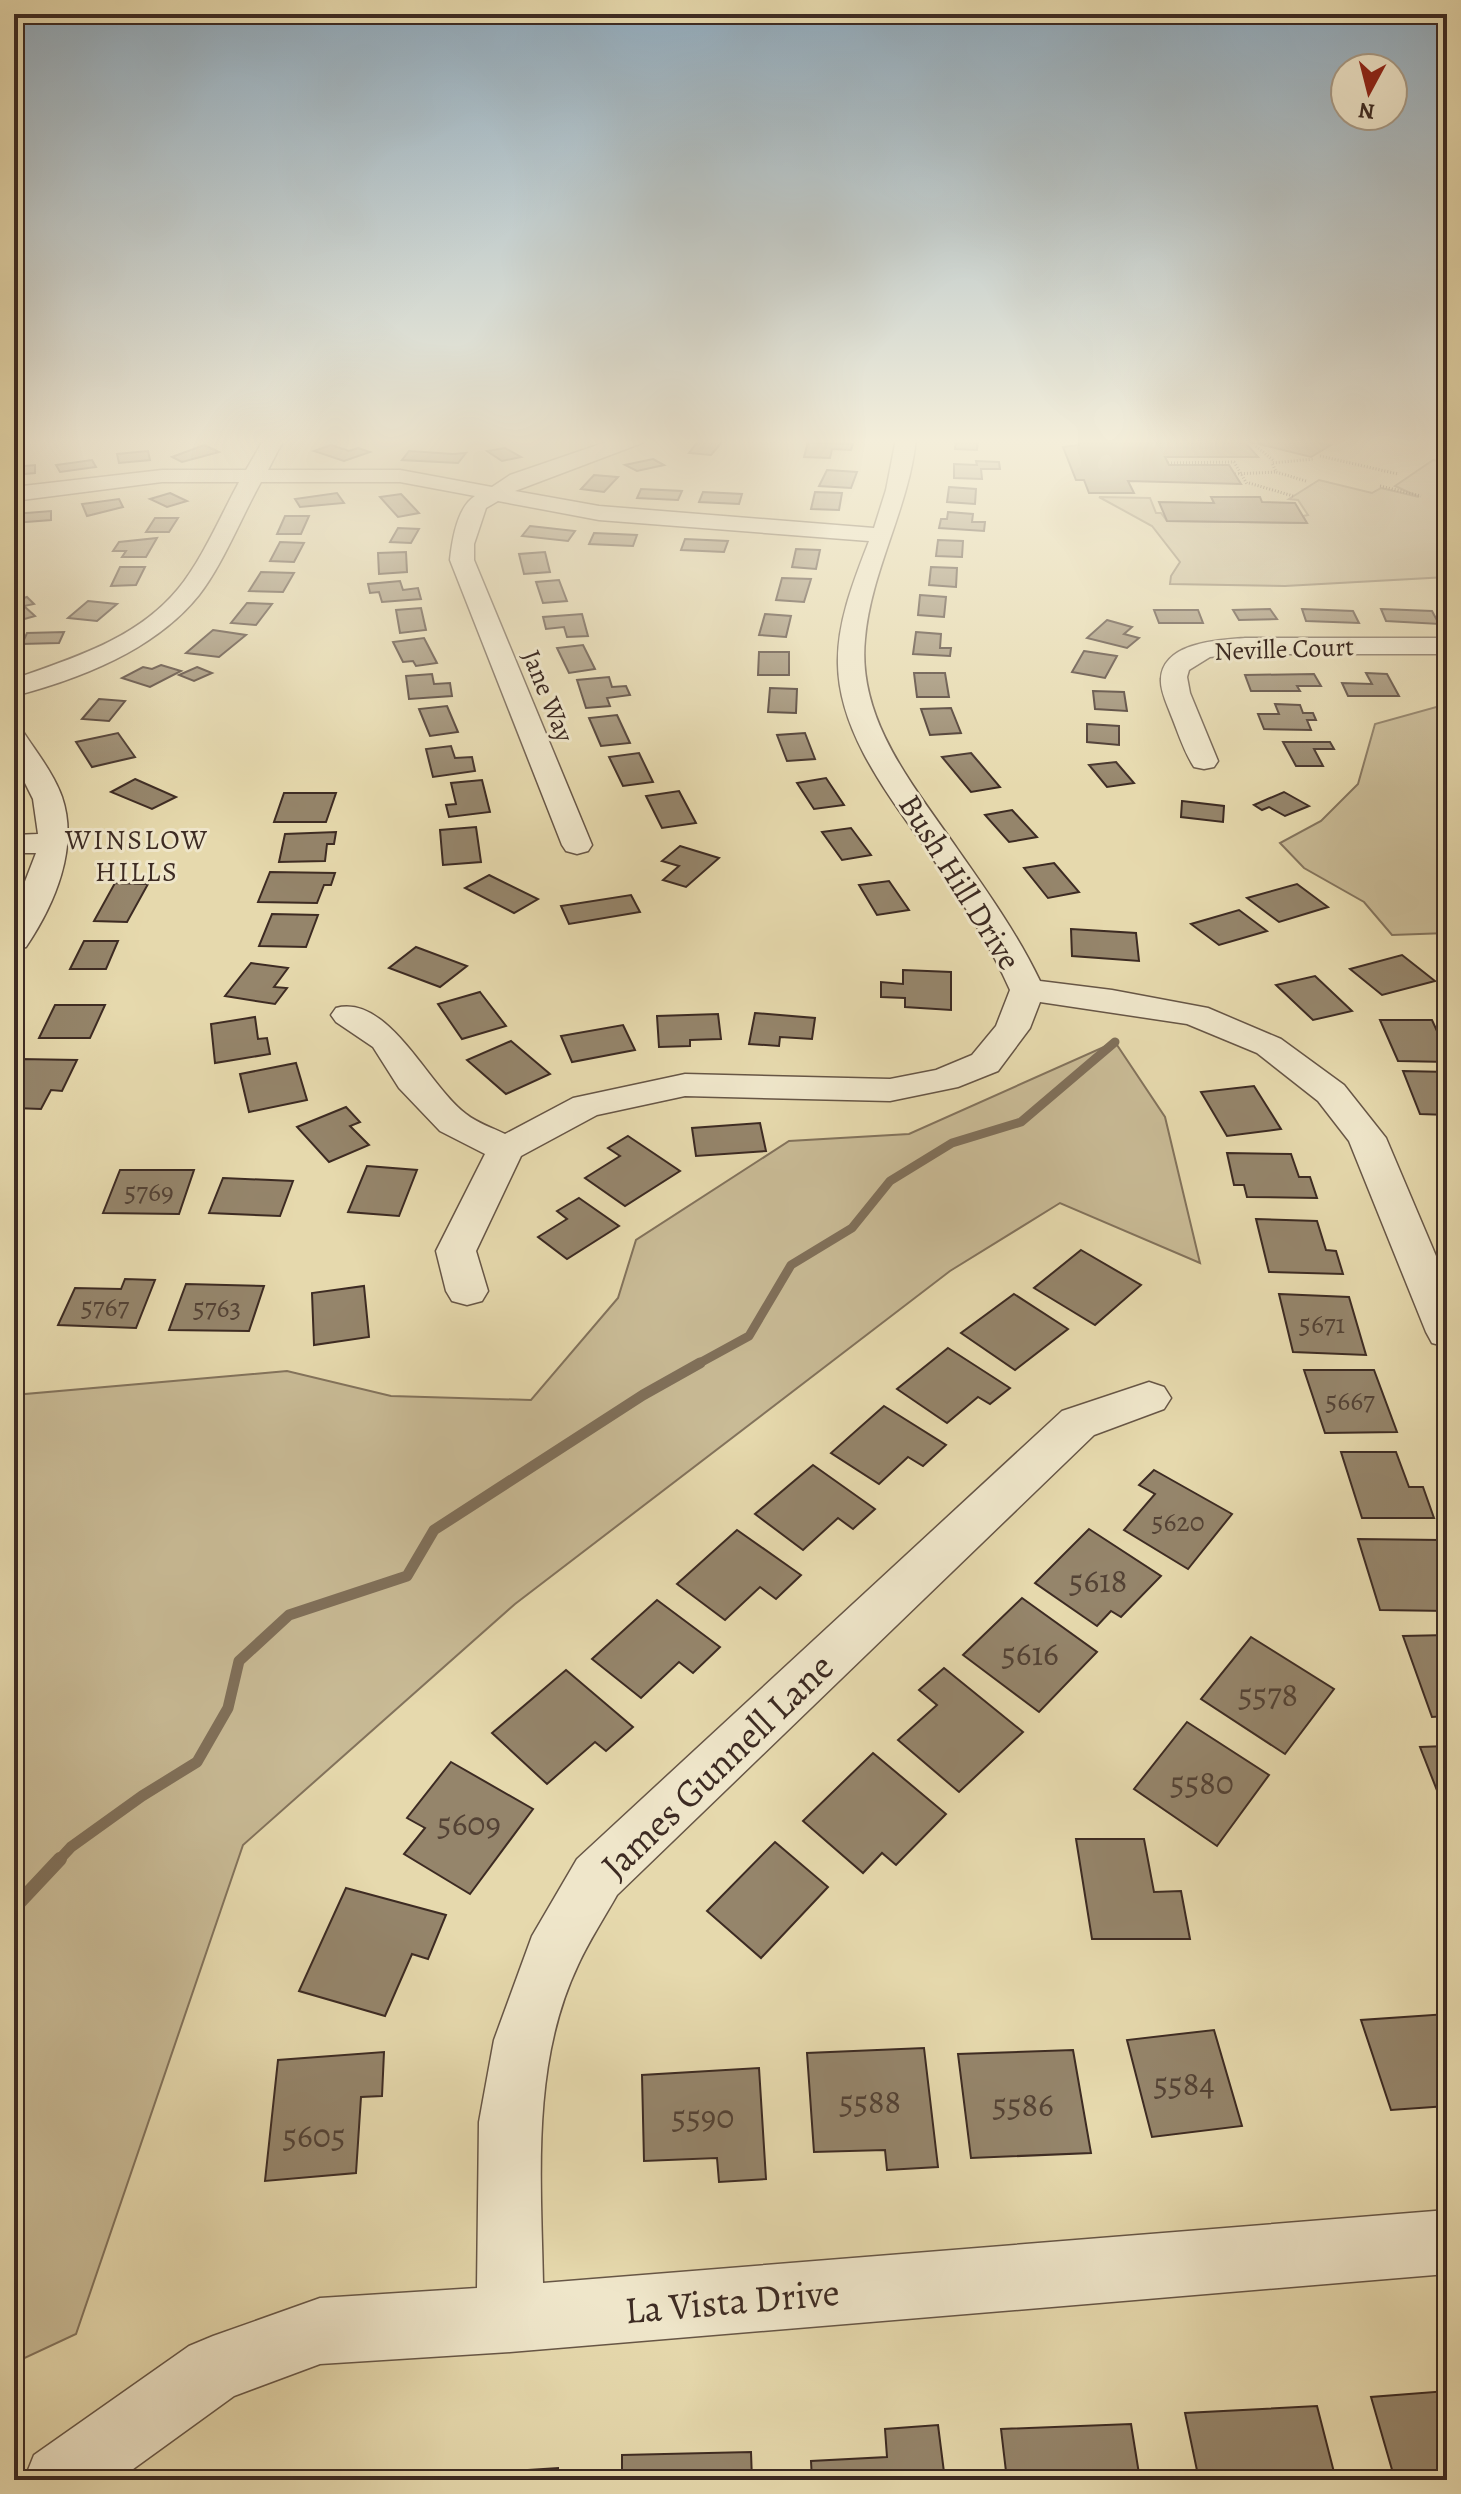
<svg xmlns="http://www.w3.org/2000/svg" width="1461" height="2494" font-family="Alegreya,serif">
  <rect width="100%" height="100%" fill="#e6d9ad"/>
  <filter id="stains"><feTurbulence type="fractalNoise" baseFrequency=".0025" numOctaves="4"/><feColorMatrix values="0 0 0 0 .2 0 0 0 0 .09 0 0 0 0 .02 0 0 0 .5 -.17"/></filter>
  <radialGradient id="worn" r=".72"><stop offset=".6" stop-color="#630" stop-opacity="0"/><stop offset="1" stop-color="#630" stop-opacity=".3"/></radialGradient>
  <g fill="#c9bb96" stroke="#83735c" stroke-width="2">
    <path d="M1433,460l14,3v114l-162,9 -115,-2 1,-8 9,-14 -28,-36 -53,-29 51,1 6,15h5l6,8 139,2 -3,-7 5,-1 -10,-15 -9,-1 30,-19 53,13 9,-5 38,9 -24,-11z"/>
    <path d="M1447,704v229l-55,2 -28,-33 -60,-34 -24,-25 41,-22 37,-37 17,-60z"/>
    <path d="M1115,1042l50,75 35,146 -140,-60 -110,68 -435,333 -272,241 -167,489 -62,29v-968l273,-24 104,25 140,4 87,-102 18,-58 153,-99 120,-7z"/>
  </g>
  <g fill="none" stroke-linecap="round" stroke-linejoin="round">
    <path stroke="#80705a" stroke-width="9" d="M696,1365l53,-29 42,-71 61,-37 38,-47 62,-38 69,-21 94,-80"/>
    <path stroke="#80705a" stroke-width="11" d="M58,1861l13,-14 71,-51 55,-34 31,-54 11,-47 50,-46 118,-39 27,-46 209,-135 57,-32"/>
    <path stroke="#80705a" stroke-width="14" d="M14,1908l46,-49"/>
  </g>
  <g fill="#95856b" stroke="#3d2b23" stroke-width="2">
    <path d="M700,439h1l22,2 -12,14 -22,-2z"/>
    <path d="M956,439h22l-1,11 -22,-1z"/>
    <path d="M1082,439h223l26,6 -20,12 -68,-17 15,17h-93l4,8h60l12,19 -113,-3 6,12h-45l-5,-13h-8l-13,-33 16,-2 -1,-4z"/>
    <path d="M808,442l45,2 -2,6 -19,-1 -2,9 -26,-1z"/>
    <path d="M204,445l15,7 -37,10 -10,-5z"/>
    <path d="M331,445l18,6 9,-3 12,4 -26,9 -30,-10z"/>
    <path d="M505,448l16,9 -19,4 -15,-10z"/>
    <path d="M148,451l2,9 -31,3 -2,-9z"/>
    <path d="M409,451l44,3 13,-1 -8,10 -56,-3z"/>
    <path d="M653,459l11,6 -27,6 -12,-6z"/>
    <path d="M92,460l4,7 -36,5 -4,-7z"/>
    <path d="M976,461l23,1 1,7h-19l1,10 -28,-1v-14l23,1z"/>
    <path d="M35,465v8l-21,2v-8z"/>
    <path d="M827,470l30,2 -6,16 -32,-2z"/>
    <path d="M594,475l24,2 -14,15 -23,-3z"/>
    <path d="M949,487l27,2 -1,15 -28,-2z"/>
    <path d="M641,489l41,2 -4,9 -41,-2z"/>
    <path d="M703,492l39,2 -3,10 -40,-2z"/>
    <path d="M815,492l27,1 -3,17 -28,-1z"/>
    <path d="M170,493l17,8 -20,6 -17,-8z"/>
    <path d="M337,493l7,10 -44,4 -5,-8z"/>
    <path d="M401,494l18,19 -21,4 -18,-20z"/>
    <path d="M1211,497h49l2,5 33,1 12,20 -140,-2 -8,-19 55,1z"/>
    <path d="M119,499l4,8 -36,9 -5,-12z"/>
    <path d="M51,511v9l-37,3v-9z"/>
    <path d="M948,512l25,2 -1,8h13l-1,9 -45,-3 2,-9h6z"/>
    <path d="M285,516h24l-8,18h-24z"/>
    <path d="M155,518h23l-9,14h-23z"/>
    <path d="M530,526l45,5 -7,10 -46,-5z"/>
    <path d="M398,528l21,1 -8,14 -21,-1z"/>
    <path d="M594,533l43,2 -4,11 -44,-2z"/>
    <path d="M157,538l-11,19h-24l4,-6h-13l6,-9z"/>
    <path d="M685,539l43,2 -4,11 -43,-2z"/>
    <path d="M938,540l25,1 -1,16 -26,-1z"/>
    <path d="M280,542l24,1 -10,19 -24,-1z"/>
    <path d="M796,549l24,1 -4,19 -24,-2z"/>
    <path d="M406,552l1,20 -28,2 -1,-21z"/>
    <path d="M545,552l5,20 -26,2 -5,-20z"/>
    <path d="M120,567h25l-9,18 -25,1z"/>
    <path d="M931,567l26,1 -1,19 -27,-2z"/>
    <path d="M261,572l33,1 -11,19 -34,-1z"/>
    <path d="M782,578l29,1 -7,23 -28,-2z"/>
    <path d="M559,580l8,21 -24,2 -7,-21z"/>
    <path d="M400,581l3,9 15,-2 3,11 -39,3 -3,-10 -9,1 -2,-9z"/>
    <path d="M920,595l26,2 -2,20 -26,-2z"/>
    <path d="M27,597l7,7 -10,2 11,10 -21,6v-21z"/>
    <path d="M88,601l29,3 -20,17 -29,-3z"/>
    <path d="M247,603l25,1 -16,21 -25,-2z"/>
    <path d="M421,608l5,22 -26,3 -4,-23z"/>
    <path d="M1270,609l7,10 -38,1 -6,-10z"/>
    <path d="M1302,609l51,2 6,12 -53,-2z"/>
    <path d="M1381,609l51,2 7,13 -53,-3z"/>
    <path d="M1154,610h44l5,13h-44z"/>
    <path d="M582,614l6,22 -21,1 -3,-10 -18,2 -3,-12z"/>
    <path d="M765,614l26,2 -5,21 -27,-2z"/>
    <path d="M1107,620l25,7 -8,7 15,4 -12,10 -40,-10z"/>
    <path d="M213,630l33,5 -27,22 -33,-4z"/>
    <path d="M64,632l-5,11 -37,1 5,-11z"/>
    <path d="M916,632l25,2 -1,14h11l-1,8 -37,-2z"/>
    <path d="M424,638l13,25 -21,3 -3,-5 -10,1 -10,-20z"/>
    <path d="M583,645l12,24 -26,4 -12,-25z"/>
    <path d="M1084,651l33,5 -12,22 -33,-6z"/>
    <path d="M759,652h30v23h-31z"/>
    <path d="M161,665l20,6 -31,16 -28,-9 21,-11 9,2z"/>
    <path d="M197,667l15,6 -18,8 -15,-6z"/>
    <path d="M914,673h31l4,24h-32z"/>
    <path d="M1366,673l21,1 12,22h-51l-6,-13 30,1z"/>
    <path d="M432,674l2,10 16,-1 2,13 -43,3 -3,-23z"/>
    <path d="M1314,674l7,12h-24l3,5h-49l-6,-16z"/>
    <path d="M609,677l3,10 14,-1 4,9 -23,3 3,8 -24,2 -9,-28z"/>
    <path d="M770,688l27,1 -1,24 -28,-1z"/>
    <path d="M1093,691l31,1 3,19 -32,-2z"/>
    <path d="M99,699l26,2 -16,20 -27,-2z"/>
    <path d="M1275,704l25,1 3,8h10l3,7h-9l4,10 -47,-1 -6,-15h21z"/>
    <path d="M447,706l11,26 -28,4 -11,-27z"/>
    <path d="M951,708l10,25 -31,2 -9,-26z"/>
    <path d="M617,715l13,28 -29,3 -12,-28z"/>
    <path d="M1087,724l32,2v19l-32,-3z"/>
    <path d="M118,733l17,24 -43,10 -16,-25z"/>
    <path d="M805,733l10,26 -28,2 -10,-26z"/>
    <path d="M1283,742h47l4,7h-20l9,17h-27z"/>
    <path d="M451,746l4,12 17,-1 3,14 -42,6 -7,-28z"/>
    <path d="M639,753l14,29 -30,4 -14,-29z"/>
    <path d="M971,753l29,34 -29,5 -29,-35z"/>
    <path d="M1116,762l18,21 -27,4 -18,-22z"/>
    <path d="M826,778l18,27 -30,4 -17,-26z"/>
    <path d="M135,779l41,18 -24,12 -41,-17z"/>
    <path d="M482,780l8,32 -41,5 -3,-12 10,-1 -5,-21z"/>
    <path d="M679,791l17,32 -34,5 -16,-32z"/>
    <path d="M1284,792l25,14 -24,10 -16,-9 -7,3 -8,-5z"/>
    <path d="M284,793h52l-10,29h-52z"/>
    <path d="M1182,801l42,5 -1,16 -42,-5z"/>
    <path d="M1012,810l25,27 -28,5 -24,-27z"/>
    <path d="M476,827l5,35 -38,3 -3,-35z"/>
    <path d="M851,828l20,27 -29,5 -20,-28z"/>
    <path d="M336,832l-2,12h-7l-2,17 -46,1 6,-28z"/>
    <path d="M680,846l39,12 -33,29 -23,-7 16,-14 -17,-5z"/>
    <path d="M1054,863l25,29 -31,6 -24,-30z"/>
    <path d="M270,872l65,1 -4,12h-7l-7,18 -59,-1z"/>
    <path d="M489,875l49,24 -24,14 -49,-25z"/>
    <path d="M889,881l20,29 -32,5 -18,-30z"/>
    <path d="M115,883l33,1 -21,38 -33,-1z"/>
    <path d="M1297,884l31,23 -49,15 -32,-24z"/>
    <path d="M631,895l9,17 -71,12 -8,-18z"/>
    <path d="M1239,910l28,21 -48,14 -28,-21z"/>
    <path d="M272,914l46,1 -12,32 -47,-1z"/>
    <path d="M1071,929l65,4 3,28 -67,-5z"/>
    <path d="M84,941h34l-12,28h-36z"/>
    <path d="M416,947l51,19 -27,21 -51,-19z"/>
    <path d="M1402,955l33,26 -53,14 -32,-26z"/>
    <path d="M251,963l37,5 -14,19 13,1 -12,16 -50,-8z"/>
    <path d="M903,970l48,2v38l-46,-3v-9l-24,-1v-15l22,2z"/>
    <path d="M1315,976l37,35 -39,9 -37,-35z"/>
    <path d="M480,992l26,34 -44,13 -24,-35z"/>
    <path d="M55,1005h50l-15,33h-51z"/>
    <path d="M755,1013l60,5 -3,21 -32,-2 -1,9 -30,-2z"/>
    <path d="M718,1014l3,25 -31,1v6l-31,1 -2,-31z"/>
    <path d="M255,1017l3,22 9,-1 3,16 -55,9 -4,-39z"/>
    <path d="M1380,1020h52l15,33v9l-49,-1z"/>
    <path d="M623,1025l12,25 -63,12 -11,-26z"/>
    <path d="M511,1041l39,33 -44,20 -39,-34z"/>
    <path d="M20,1059l57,1 -15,31 -11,-1 -10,19 -27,-1v-38z"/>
    <path d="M296,1063l11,37 -58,12 -9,-38z"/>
    <path d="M1403,1071l44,1v43l-27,-1z"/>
    <path d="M1254,1086l27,43 -54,7 -26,-44z"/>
    <path d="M346,1107l14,15 -10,4 19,19 -40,17 -32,-35z"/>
    <path d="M760,1123l6,28 -70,5 -4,-28z"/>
    <path d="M628,1136l52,35 -55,35 -40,-28 35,-22 -12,-8z"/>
    <path d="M1227,1153l64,1 8,23h11l7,21 -70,-1 -3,-12h-10z"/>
    <path d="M367,1166l50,4 -18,46 -51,-4z"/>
    <path d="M120,1170h74l-15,44 -76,-1z"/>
    <path d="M223,1178l70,3 -13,35 -71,-3z"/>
    <path d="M579,1198l40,28 -52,33 -29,-22 29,-18 -10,-8z"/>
    <path d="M1256,1219l61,2 9,29 10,1 7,23 -74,-2z"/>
    <path d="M1081,1250l60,35 -46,40 -61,-37z"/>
    <path d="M125,1279l30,1 -19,48 -78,-3 17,-37 46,1z"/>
    <path d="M186,1284l78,2 -15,45 -80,-1z"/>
    <path d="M364,1286l5,51 -55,8 -2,-52z"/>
    <path d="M1014,1294l54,35 -53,41 -54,-37z"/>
    <path d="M1279,1294l70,3 17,58 -73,-3z"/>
    <path d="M948,1348l62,40 -20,16 -12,-7 -31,26 -50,-34z"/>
    <path d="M1304,1370h70l23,62 -72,1z"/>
    <path d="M884,1406l62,39 -23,21 -15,-9 -29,27 -48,-31z"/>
    <path d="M1341,1452h55l13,35h14l11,31h-72z"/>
    <path d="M813,1465l62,44 -22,20 -15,-11 -35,32 -48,-36z"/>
    <path d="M1154,1470l78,44 -44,55 -64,-39 31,-36 -16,-9z"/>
    <path d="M1089,1529l72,47 -40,41 -10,-6 -14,15 -62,-43z"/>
    <path d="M737,1530l64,45 -25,24 -16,-12 -35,33 -48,-36z"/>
    <path d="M1358,1539l83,1 6,26h-8l8,23v22l-67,-1z"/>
    <path d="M1022,1598l75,54 -58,60 -76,-57z"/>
    <path d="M657,1600l63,47 -27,26 -14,-11 -38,36 -49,-39z"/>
    <path d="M1447,1635v81l-15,1 -29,-81z"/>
    <path d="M1251,1637l83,52 -49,65 -84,-55z"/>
    <path d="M944,1668l79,64 -64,60 -61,-52 39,-35 -18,-15z"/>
    <path d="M566,1670l67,57 -27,24 -11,-9 -48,42 -55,-51z"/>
    <path d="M1187,1722l82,53 -52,71 -83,-57z"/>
    <path d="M1447,1746v70l-27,-69z"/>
    <path d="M873,1753l73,61 -50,51 -14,-12 -19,20 -60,-52z"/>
    <path d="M451,1762l82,47 -63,85 -66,-40 21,-26 -18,-10z"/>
    <path d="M1076,1839h68l10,53 27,-1 9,48h-98z"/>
    <path d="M775,1842l53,45 -67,71 -54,-47z"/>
    <path d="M346,1888l100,27 -18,44 -16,-5 -27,62 -86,-25z"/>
    <path d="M1447,2014v92l-56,4 -30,-90z"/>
    <path d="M1214,2030l28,96 -90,11 -25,-97z"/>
    <path d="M924,2048l14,119 -51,3 -2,-20 -71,2 -7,-99z"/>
    <path d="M1073,2050l18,103 -120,5 -13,-104z"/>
    <path d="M384,2052l-2,44 -21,1 -5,76 -91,8 13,-121z"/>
    <path d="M759,2068l7,111 -47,3 -2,-24 -73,3 -2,-86z"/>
    <path d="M1447,2391v89h-52l-24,-83z"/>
    <path d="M1317,2406l19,74h-137l-14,-67z"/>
    <path d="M1131,2424l9,56h-133l-6,-51z"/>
    <path d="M938,2425l7,55h-133l-1,-19 76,-4 -2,-28z"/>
    <path d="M751,2452l1,28h-130v-25z"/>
    <path d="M558,2468v12h-134v-3z"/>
  </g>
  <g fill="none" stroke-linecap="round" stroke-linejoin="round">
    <defs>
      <g id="minor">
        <path d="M264,439h20l-16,31h132l92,17 18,-12 105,-36h30l-3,4 -127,48 84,15 275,22 12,-38 10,-51h20c-7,69 -45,131 -51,200 -8,80 48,146 91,208 30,43 61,86 84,134l72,9 96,18 73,31 63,46 42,53 61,144v65l-15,-4 -6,-11 -77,-191 -31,-40 -61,-48 -70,-29 -147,-22 -10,26 -32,43 -40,16 -68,14 -205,-5 -88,19 -76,41 -45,95 12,40 -6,10 -15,4 -15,-4 -6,-10 -10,-40 49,-97 -45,-23 -41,-43 -26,-41 -37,-25 -5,-7 5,-7c53,-14 92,78 130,106 11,9 27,14 39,20l68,-36 112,-24 205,5 46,-9 36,-15 24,-29 14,-36c-19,-43 -44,-82 -70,-121 -40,-60 -101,-129 -102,-205 -1,-42 16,-84 31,-123l-270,-21 -101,-19 -12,7 -12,36v16l118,285 -4,6 -11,3 -11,-3 -4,-6 -112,-285c2,-19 7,-53 25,-64l-75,-14h-139c-19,34 -39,84 -62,113 -44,55 -119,84 -185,101v-17c59,-21 123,-40 164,-90 24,-29 43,-74 61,-107h-77l-148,19v-14l148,-17h84z"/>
        <path d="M1245,638h202v16h-211l-26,3 -21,13 -2,7 3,16 28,68 -4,6 -10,2 -10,-2c-10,-15 -16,-35 -23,-52 -4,-11 -11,-25 -10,-36 2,-37 58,-39 84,-41z"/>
        <path d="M14,731l10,2c13,20 30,41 38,64 17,50 -7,107 -36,150l-12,3v-40l22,-57h-22v-18l24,-1 -5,-35 -19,-38z"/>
        <path d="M1149,1382l15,5 7,11 -7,11 -70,26 -477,460c-13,23 -28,46 -39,70 -47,99 -37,213 -35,318l904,-73v64l-937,78 -190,12 -86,32 -116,84h-94l10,-25 155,-109 24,-10 107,-38 157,-10 2,-166 15,-82 38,-104 45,-77 485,-448z"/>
      </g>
    </defs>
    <use href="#minor" stroke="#675646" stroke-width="3"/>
    <g stroke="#3d2b23" stroke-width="3" stroke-dasharray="1 2" stroke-linecap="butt">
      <path d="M1256,446l18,15"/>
      <path d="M1320,456l78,18"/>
      <path d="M1168,463l66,-1 13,22"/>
      <path d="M1235,474l41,-2"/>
      <path d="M1306,481l-30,-9 -4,-9 42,-4"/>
      <path d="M1249,483l44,13"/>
      <path d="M1380,486l41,10"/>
    </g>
    <use href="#minor" fill="#efe6ca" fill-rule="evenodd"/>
  </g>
  <linearGradient id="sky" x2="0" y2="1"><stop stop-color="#90abbe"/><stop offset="0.56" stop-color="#f4eeda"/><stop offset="1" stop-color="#f4eeda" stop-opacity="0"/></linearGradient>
  <rect width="1461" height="788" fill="url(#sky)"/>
  <g text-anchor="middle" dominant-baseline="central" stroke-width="6" stroke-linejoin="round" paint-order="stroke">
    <g font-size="26" fill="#3d2b23" stroke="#efe6ca">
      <text transform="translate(1284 649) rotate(-2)">Neville Court</text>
      <text transform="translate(548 696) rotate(68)">Jane Way</text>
    </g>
    <g font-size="28" letter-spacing="2" fill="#3d2b23" stroke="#efe6ca">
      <text x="137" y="840">WINSLOW<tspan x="137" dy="32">HILLS</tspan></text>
    </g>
    <g font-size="28" fill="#534235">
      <text x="149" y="1192">5769</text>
      <text x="105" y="1307">5767</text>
      <text x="217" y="1308">5763</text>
      <text x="1322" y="1324">5671</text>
      <text x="1350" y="1401">5667</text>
      <text x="1178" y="1522">5620</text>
    </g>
    <g font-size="32" fill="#3d2b23" stroke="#efe6ca">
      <text transform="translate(960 882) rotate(58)">Bush Hill Drive</text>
    </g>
    <g font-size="34" fill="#534235">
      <text x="1098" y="1580">5618</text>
      <text x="1030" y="1653">5616</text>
      <text x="1268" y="1694">5578</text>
      <text x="1202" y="1782">5580</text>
      <text x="469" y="1823">5609</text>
      <text x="1184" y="2083">5584</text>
      <text x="870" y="2101">5588</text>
      <text x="1023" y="2104">5586</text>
      <text x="703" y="2116">5590</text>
      <text x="314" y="2135">5605</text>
    </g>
    <g font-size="38" fill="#3d2b23" stroke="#efe6ca">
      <text transform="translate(717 1766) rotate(-44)">James Gunnell Lane</text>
      <text transform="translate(732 2301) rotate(-5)">La Vista Drive</text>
    </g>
  </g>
  <rect width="1461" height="2494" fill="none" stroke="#e6d9ad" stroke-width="48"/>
  <rect x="16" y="16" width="1429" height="2462" fill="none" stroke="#3d2b23" stroke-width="4"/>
  <rect x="24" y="24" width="1413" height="2446" fill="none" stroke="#3d2b23" stroke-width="2"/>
  <g transform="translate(1369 92) rotate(187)"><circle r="38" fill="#efe6ca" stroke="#a89b87" stroke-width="2"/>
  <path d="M0-6L14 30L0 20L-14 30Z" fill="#8f2418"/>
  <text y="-12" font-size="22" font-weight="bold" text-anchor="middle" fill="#3d2b23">N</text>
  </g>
  <rect width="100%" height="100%" filter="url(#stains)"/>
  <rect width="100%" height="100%" fill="url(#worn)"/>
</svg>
